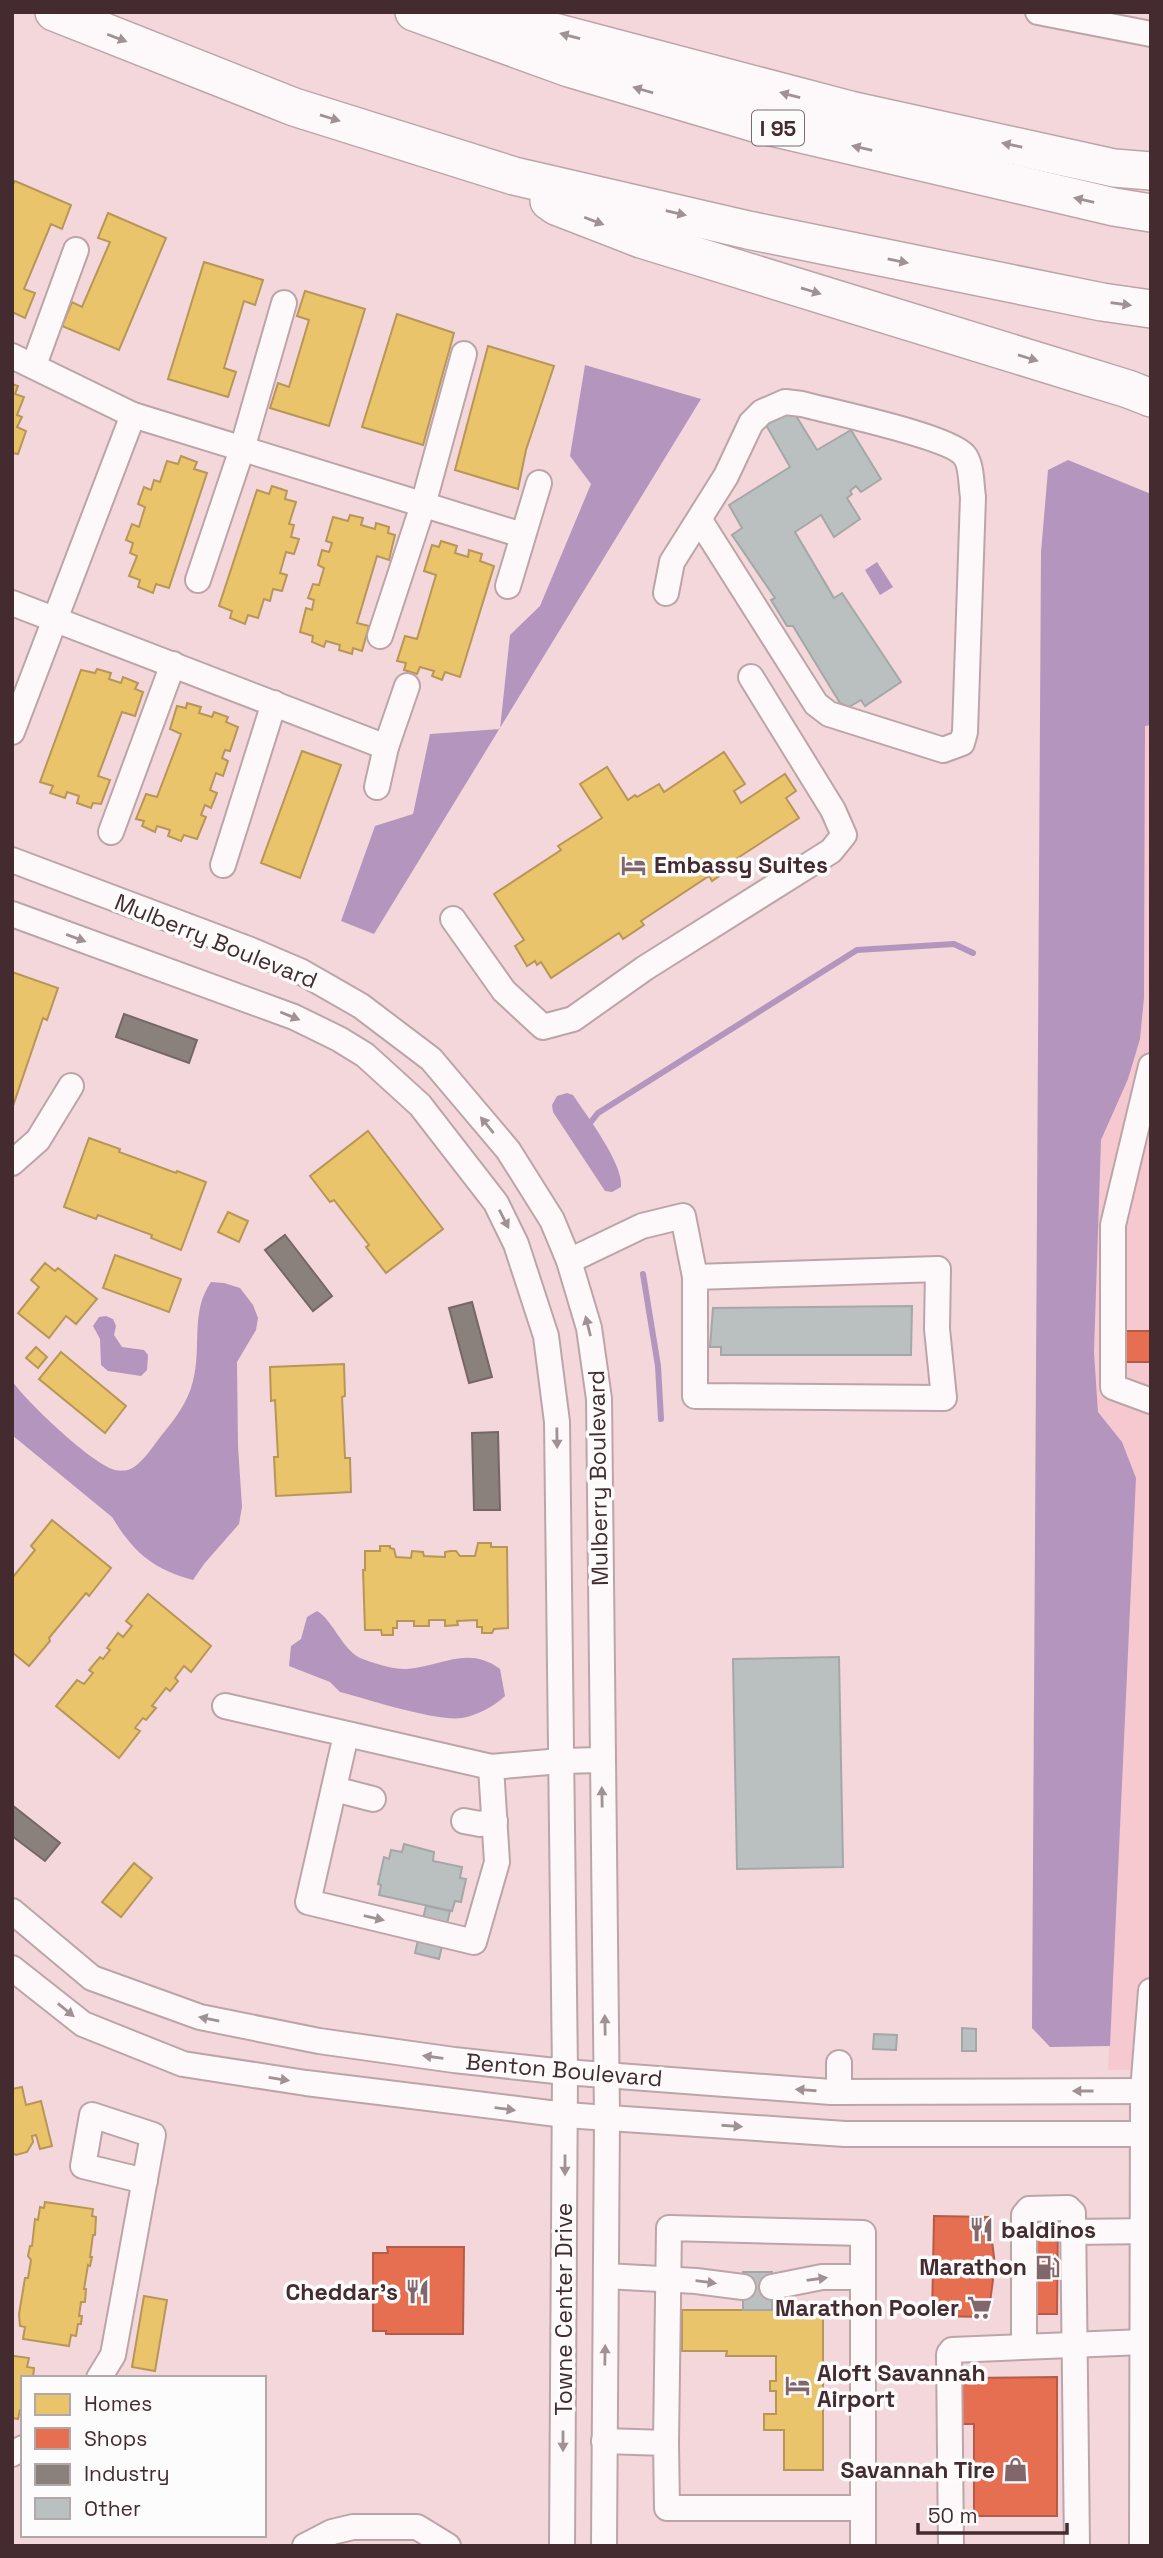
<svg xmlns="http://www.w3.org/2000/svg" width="1163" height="2558" font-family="'Space Grotesk',sans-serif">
  <rect width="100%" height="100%" fill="#f3d7db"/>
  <path fill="#f5c9cf" d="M1145,725h6v1345h-43l28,-592 -38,-66 -4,-60 4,-179 3,-33 26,-61 13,-40 4,-41z"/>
  <g fill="#b395be">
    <path d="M585,365l116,34 -327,535 -33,-13 34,-95 38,-12 17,-80 70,-5 10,-94 30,-29 51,-122 -21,-28z"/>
    <path d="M1068,460l83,34v231l-6,1 -1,272 -4,41 -12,40 -27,61 -7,212 4,60 24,30 14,36 -26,568 -60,1 -18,-19 9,-1476 7,-82z"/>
    <path d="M877,562l16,25 -13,8 -15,-25z"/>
    <path d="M567,1093l6,2c13,20 51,69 48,92l-9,5 -7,-1 -52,-79 -1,-7 5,-9z"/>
    <path d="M211,1282l13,1 16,5 13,17 5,13 -2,12 -19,32 1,84 4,61 -3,17 -35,40 -11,16c-40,-11 -59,-27 -81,-63l-100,-82v-54c16,22 75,78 100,88 4,2 12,2 16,1 13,-4 25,-24 33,-34 14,-17 27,-34 32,-55 9,-34 -3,-69 18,-99z"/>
    <path d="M106,1316l7,3 3,7 -2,9 8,12 22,3 4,5 -1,15 -6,6 -33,-5 -7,-6 -1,-26 -7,-13 6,-9z"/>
    <path d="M317,1611c15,8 25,38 43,47 13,5 34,12 47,11 34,-2 60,-24 93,0l5,27c-12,11 -27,19 -43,22 -25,4 -95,-19 -122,-26l-10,-10 -41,-16 2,-20 10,-7 6,-22z"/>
  </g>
  <g fill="#e9c46a" stroke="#b89658" stroke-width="2">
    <path d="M15,181l56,24 -9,24 -11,-5 -27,65 11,4 -10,25 -13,-6v-126z"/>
    <path d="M108,213l58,25 -47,112 -57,-24 10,-24 10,5 28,-65 -12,-4z"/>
    <path d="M204,262l59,18 -8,25 -11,-4 -20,67 12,4 -8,25 -60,-18z"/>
    <path d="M305,291l60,18 -36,117 -59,-18 8,-25 11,4 20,-67 -12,-4z"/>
    <path d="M397,314l57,19 -31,112 -61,-18z"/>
    <path d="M488,346l66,20 -28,84 -8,39 -63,-19z"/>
    <path d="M12,384l6,2 -3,8 9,3 -7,18 5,2 -5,10 9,4 -8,23 -6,-1z"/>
    <path d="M181,456l16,6 -3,7 13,4 -38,115 -13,-4 -3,9 -15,-6 2,-7 -11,-4 8,-20 -7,-3 3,-10 -7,-3 6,-16 7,3 6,-20 -7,-3 6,-17 7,3 3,-10 6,2 7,-21 11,3z"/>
    <path d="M272,486l15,5 -2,8 11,3 -7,22 5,1 -3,12 8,2 -5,15 -8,-2 -6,21 7,2 -5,16 -9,-2 -3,12 -6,-2 -6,19 -10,-3 -3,9 -15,-6 2,-7 -13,-5 38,-116 12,4z"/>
    <path d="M350,515l13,3 -2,7 14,4 1,-6 13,4 -1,6 7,2 -6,25 -12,-4 -20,67 12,3 -7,25 -9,-3 -1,6 -13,-4 1,-5 -14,-4 -2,6 -12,-5 1,-6 -13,-4 6,-24 6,2 2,-10 -6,-2 5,-14 6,1 5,-17 -6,-3 4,-15 7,2 3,-9 -6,-2 7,-24 15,4z"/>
    <path d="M441,541l16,5 -2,7 13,4 1,-7 13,4 -2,7 14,5 -34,111 -15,-5 -3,8 -10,-4 2,-5 -14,-4 -3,7 -13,-4 2,-7 -9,-2 8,-25 12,3 19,-64 -12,-4 8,-26 7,2z"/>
    <path d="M97,669l14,4 -2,6 12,4 2,-6 15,6 -3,6 8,3 -8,24 -13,-4 -24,64 12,4 -9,24 -8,-1 -2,5 -14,-5 2,-7 -12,-4 -2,6 -15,-5 3,-7 -13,-4 41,-112 14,3z"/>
    <path d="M187,703l14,4 -2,6 13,4 2,-5 14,5 -2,5 12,5 -8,24 -5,-1 -3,8 6,3 -5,15 -7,-3 -6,17 7,3 -6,15 -6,-3 -4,10 5,2 -9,22 -13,-4 -3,6 -13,-5 2,-6 -13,-4 -2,6 -13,-6 2,-5 -8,-2 10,-25 11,3 24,-63 -11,-5 7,-23 9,2z"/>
    <path d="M302,751l39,14 -41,113 -39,-15z"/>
    <path d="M724,752l21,32 -11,7 7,12 44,-29 11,17 -10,7 13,20 -69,45 3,4 -21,14 -3,-5 -68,45 3,4 -21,14 -4,-6 -68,45 -10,-16 -4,3 -2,-4 -8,5 -12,-20 9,-6 -30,-46 67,-44 -3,-4 44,-28 -22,-34 27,-17 21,33 7,-5 2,2 22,-13 5,8z"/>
    <path d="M12,972l46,16 -11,32 -4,-2 -30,88z"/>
    <path d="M368,1131l75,98 -57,44 -20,-26 3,-2 -35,-45 -4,2 -20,-26z"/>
    <path d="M89,1138l31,11 -1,3 57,21 1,-2 29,11 -25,68 -30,-12 1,-3 -54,-20 -2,4 -32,-12z"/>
    <path d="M228,1212l20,9 -9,21 -21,-10z"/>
    <path d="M115,1255l66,24 -12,33 -66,-24z"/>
    <path d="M45,1263l10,8 3,-3 39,31 -21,25 -10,-8 -17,22 -31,-25 21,-26 -8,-7z"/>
    <path d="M36,1347l11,10 -9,11 -12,-10z"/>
    <path d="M61,1352l65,54 -21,27 -66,-54z"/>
    <path d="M344,1364l1,32 -3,1 3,61h5l1,34 -75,4 -2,-39h4l-3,-57 -4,1 -1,-34z"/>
    <path d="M52,1520l59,48 -22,28 -3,-3 -37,45 1,3 -21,25 -17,-14v-74l23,-28 -4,-4z"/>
    <path d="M478,1543h13v4h16l1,81 -14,1 -2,4h-10v-6h-5v-7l-20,1 1,4 -13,1v-6h-16v6h-15v-5h-17v7h-4v7h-11l-1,-5h-16l-2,-60h2v-19h15v-5h10v2l4,1 2,8 15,1 1,-7 11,1 1,4 21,1v-5l5,-1h6l4,5h15z"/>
    <path d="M148,1594l63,52 -20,26 -7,-6 -9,12 3,3 -8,10 -4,-3 -14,18 4,2 -10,12 -3,-2 -8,10 5,3 -21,27 -63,-52 21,-26 7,4 9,-11 -4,-3 11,-13 3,2 7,-9 -3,-2 11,-15 5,4 9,-11 -6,-5z"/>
    <path d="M134,1863l18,15 -31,39 -19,-15z"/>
    <path d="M22,2087l4,18 15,-4 11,45 -12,3 -4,-14 -4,1 1,6 -6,10 -11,3 -4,-2v-64z"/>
    <path d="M45,2202l48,7 -1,7 4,1 -1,18h-2l-3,22h2l-2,9 -2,-1 -4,24h2l-1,13h-4l-2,14h3l-1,8h-3l-2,12 -5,-1 -2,11 -46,-7 2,-12 -5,-1 -1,-12 6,-36h3l3,-18 -3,-4 2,-10h2l3,-27 3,1 2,-13 4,1z"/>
    <path d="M144,2296l23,4 -12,71 -23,-4z"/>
    <path d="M682,2310h141v160h-39v-40h-20v-16h12v-23h-6v-10h6v-25h-50l1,-5h-45z"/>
    <path d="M14,2356l15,2 -2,9 7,1 -1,10h-10v32h-3l-2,9 -6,-1v-60z"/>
  </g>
  <g fill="#e76f51" stroke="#b65b47" stroke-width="2">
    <rect x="1124" y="1331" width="27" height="31"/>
    <path d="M934,2216l55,1 6,48 -7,52 -56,-1z"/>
    <path d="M1036,2220h22l-1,94h-22z"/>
    <path d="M387,2247h77l-1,87h-77v-3h-13v-78h15z"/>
    <path d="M1057,2377v139h-83v-92h-13v-46z"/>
  </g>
  <g fill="#8a817c" stroke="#756765" stroke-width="2">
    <path d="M124,1014l73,26 -8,23 -73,-26z"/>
    <path d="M285,1235l47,61 -19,15 -48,-61z"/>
    <path d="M472,1302l20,75 -23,6 -20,-75z"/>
    <path d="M498,1432l2,78h-26l-2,-77z"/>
    <path d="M12,1805l48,38 -15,18 -33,-25z"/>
  </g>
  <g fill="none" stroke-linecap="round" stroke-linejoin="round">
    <g stroke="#b395be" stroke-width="6">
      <path d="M590,1123l8,-10 259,-163 97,-6 19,9"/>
      <path d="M643,1274l15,92 3,53"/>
    </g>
  </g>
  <g fill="#bac0c0" stroke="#a5a7a7" stroke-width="2">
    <path d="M793,411l24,39 34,-20 30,49 -20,13 -5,-6 -6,5 2,3 -5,4 13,21 -26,18 -13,-22 -26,17 39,66 8,-5 59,89 -36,24 -4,-6 -12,7 -9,-4 -47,-77h-6l-16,-26 4,-2 -43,-63 10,-7 -13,-23 61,-38 -24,-42z"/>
    <path d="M912,1306l-1,49h-190v-8h-11l3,-39z"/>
    <path d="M839,1657l4,210 -106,2 -4,-210z"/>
    <path d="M404,1844l30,8 -1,9 29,6 -2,11 6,1 -5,23 -6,-1 -3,10 -73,-16 2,-10 -3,-1 6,-27 5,2 2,-9 11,2z"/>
    <path d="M426,1906l24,5 -11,48 -24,-6z"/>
    <path d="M962,2028l14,1v22h-14z"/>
    <path d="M874,2034l23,1 -1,15 -23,-1z"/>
    <rect x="743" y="2272" width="29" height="38"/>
  </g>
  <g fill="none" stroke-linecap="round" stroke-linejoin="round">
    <defs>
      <g id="minor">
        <path d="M1038,12l113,22"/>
        <path d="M12,356l121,59 389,120"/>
        <path d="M34,365l42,-115"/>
        <path d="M198,580l44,-131 42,-146"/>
        <path d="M508,586l31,-103"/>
        <path d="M666,593l6,-31 54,-86 25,-53 11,-11 23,-10 17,2c29,8 146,32 162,51 8,9 7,30 9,42l-8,235 -3,11 -19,7 -114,-36 -13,-10 -117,-185"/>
        <path d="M12,603l374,144"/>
        <path d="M380,636l43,-131 41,-151"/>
        <path d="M12,732l121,-317"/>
        <path d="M377,787l9,-40 21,-61"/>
        <path d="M111,832l62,-168"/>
        <path d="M12,860l239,90 49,21 61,35 70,53 77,91 44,70 17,41 20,67 10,71 8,719 -3,428"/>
        <path d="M223,865l51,-162"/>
        <path d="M12,914l282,103 45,22 26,16 55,50 76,98 20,41 30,92 11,86 8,650 -3,474"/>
        <path d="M453,919l51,72 39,36 30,-8 72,-51 186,-117 13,-16 -11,-25 -82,-133"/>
        <path d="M1151,1066l-38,159v162l38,14"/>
        <path d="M12,1163l26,-23 33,-54"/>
        <path d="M569,1261l73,-35 41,-10 12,61v119l249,2 -7,-69 1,-60 -243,8"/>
        <path d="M225,1706l266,61 70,-6 41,-1"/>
        <path d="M346,1735l-38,167 166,40 23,-80 -6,-95"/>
        <path d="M334,1789l39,10"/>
        <path d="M464,1821l16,3 15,-3"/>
        <path d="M12,1911l80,67 108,39 119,24 135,19 111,12 266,20 320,-1"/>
        <path d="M12,1968l71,56 100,40 123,19 259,32 280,19h306"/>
        <path d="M839,2063v29"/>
        <path d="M1073,2232l78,-1"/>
        <path d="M606,2276l90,5 47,6"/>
        <path d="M772,2287l50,-10h41"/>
        <path d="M1024,2346v-131l5,-6 39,-1 5,5 4,333"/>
        <path d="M99,2378l14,-23 40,-220 -61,-20 -9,51 62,15"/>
        <path d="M604,2441l62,2 1,65h196v-275l-194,-5 -3,215"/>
        <path d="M12,2454l11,-6"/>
        <path d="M863,2508v38"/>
        <path d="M305,2546l27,-14 21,-5h64l31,19"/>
        <path d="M951,2546l-2,-192 3,-4 191,-8"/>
        <path d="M1142,2546l1,-455 8,-100"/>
      </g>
      <g id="highway">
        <path d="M54,12l240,95 220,69 234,54 354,72 49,7"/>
        <path d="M414,12l155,56 186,55 359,84 37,6"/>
        <path d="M474,15l27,3 349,92 264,58 37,3"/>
        <path d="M549,201l7,5 85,33 487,150 23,9"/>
      </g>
    </defs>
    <use href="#minor" stroke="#bca5a8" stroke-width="28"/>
    <use href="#highway" stroke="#bca5a8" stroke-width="40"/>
    <use href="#minor" stroke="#fdf9fa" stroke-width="24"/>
    <use href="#highway" stroke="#fdf9fa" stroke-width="37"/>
  </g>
  <defs><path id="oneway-solid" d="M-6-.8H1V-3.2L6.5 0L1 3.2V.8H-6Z" transform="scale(1.75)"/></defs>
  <g fill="#a09294">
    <use href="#oneway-solid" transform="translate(570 36) rotate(-165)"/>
    <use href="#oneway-solid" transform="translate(117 38) rotate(21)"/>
    <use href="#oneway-solid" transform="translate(643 90) rotate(-164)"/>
    <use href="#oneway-solid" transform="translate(790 95) rotate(-165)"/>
    <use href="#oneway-solid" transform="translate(330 118) rotate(17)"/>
    <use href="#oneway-solid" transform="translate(1012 145) rotate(-168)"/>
    <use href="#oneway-solid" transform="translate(862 148) rotate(-167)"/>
    <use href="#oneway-solid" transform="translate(1084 200) rotate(-167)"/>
    <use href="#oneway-solid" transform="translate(676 213) rotate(13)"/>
    <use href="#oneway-solid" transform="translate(594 221) rotate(21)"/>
    <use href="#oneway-solid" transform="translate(898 261) rotate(11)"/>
    <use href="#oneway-solid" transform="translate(811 291) rotate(17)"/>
    <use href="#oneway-solid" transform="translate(1121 304) rotate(8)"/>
    <use href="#oneway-solid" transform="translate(1028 358) rotate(17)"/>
    <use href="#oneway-solid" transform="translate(76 938) rotate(20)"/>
    <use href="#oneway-solid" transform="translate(290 1016) rotate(22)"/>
    <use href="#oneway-solid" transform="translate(487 1125) rotate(-129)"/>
    <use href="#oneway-solid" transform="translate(504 1219) rotate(63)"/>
    <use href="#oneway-solid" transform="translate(588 1326) rotate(-104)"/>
    <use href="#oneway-solid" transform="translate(557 1438) rotate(89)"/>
    <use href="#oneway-solid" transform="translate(602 1797) rotate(-91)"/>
    <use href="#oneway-solid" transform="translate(374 1918) rotate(13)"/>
    <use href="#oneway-solid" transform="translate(66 2010) rotate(39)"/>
    <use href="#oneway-solid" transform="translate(209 2019) rotate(-168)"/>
    <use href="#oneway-solid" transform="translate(605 2025) rotate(-91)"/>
    <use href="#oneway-solid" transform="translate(433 2057) rotate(-172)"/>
    <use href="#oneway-solid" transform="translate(279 2079) rotate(9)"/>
    <use href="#oneway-solid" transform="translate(806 2090) rotate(-176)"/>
    <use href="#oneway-solid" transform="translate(1083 2091) rotate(180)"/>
    <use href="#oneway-solid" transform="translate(505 2109) rotate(7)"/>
    <use href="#oneway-solid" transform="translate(732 2126) rotate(4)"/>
    <use href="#oneway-solid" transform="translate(565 2165) rotate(90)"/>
    <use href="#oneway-solid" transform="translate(817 2279) rotate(-8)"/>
    <use href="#oneway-solid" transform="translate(706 2282) rotate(7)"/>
    <use href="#oneway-solid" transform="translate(605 2355) rotate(-89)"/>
    <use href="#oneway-solid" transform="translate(563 2441) rotate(90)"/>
  </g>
  <defs>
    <symbol id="hotel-bare" viewBox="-9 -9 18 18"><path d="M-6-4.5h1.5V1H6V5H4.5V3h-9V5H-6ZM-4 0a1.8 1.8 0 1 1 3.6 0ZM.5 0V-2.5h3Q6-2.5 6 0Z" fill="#81676b" stroke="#fcfcfc" stroke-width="2.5" paint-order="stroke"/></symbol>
    <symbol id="restaurant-bare" viewBox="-9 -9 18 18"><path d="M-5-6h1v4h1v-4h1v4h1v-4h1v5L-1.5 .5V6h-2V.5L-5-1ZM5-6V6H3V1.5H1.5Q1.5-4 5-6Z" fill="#81676b" stroke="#fcfcfc" stroke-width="2.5" paint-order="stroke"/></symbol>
    <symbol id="fuel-bare" viewBox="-9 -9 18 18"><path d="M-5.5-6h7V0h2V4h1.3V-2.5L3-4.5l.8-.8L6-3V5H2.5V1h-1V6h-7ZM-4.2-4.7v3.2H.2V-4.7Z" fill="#81676b" stroke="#fcfcfc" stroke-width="2.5" paint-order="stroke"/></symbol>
    <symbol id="supermarket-bare" viewBox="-9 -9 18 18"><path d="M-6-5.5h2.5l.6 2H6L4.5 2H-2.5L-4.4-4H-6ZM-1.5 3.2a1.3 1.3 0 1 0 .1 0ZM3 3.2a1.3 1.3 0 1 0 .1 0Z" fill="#81676b" stroke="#fcfcfc" stroke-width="2.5" paint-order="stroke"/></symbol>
    <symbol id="shop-bare" viewBox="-9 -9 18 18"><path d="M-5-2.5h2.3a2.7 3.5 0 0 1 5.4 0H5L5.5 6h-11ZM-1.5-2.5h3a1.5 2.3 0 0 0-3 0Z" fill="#81676b" stroke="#fcfcfc" stroke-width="2.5" paint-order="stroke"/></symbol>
  </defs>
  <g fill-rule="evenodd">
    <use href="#hotel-bare" x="616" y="848" width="35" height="35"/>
    <use href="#restaurant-bare" x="964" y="2212" width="35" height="35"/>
    <use href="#fuel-bare" x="1030" y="2250" width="35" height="35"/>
    <use href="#restaurant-bare" x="400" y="2274" width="35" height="35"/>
    <use href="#supermarket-bare" x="962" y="2290" width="35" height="35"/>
    <use href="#hotel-bare" x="780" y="2368" width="35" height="35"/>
    <use href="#shop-bare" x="998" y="2452" width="35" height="35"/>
  </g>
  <g text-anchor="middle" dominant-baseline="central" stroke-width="7" stroke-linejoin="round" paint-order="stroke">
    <rect fill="#fcfcfc" stroke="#7b6a6c" stroke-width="2" x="752" y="110.5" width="52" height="35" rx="5"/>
    <g font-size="21" font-weight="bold" fill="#442b2f">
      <text x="778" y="128">I 95</text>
    </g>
    <g font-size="23" font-weight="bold" fill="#442b2f" stroke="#fcfcfc" text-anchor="end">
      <text x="654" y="865" text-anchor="start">Embassy Suites</text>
      <text x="1001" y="2230" text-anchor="start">baldinos</text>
      <text x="1027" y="2267">Marathon</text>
      <text x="398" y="2292">Cheddar's</text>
      <text x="959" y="2308">Marathon Pooler</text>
      <text x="817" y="2373" text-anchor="start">Aloft Savannah<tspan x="817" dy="26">Airport</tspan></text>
      <text x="995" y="2470">Savannah Tire</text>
    </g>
    <g font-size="23" fill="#442b2f" stroke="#fcfcfc">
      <text transform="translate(216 941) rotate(22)">Mulberry Boulevard</text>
      <text transform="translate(598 1478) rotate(-91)">Mulberry Boulevard</text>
      <text transform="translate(564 2070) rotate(5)">Benton Boulevard</text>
      <text transform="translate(564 2309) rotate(-90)">Towne Center Drive</text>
    </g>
  </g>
  <rect width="1163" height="2558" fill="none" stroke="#442b2f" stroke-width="28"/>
  <rect x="21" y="2376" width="245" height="161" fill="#fcfcfc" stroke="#b2a8aa" stroke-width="2"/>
  <rect x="35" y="2394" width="35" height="21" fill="#e9c46a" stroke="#b2a8aa" stroke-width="2"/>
  <text x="84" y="2411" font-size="21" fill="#442b2f">Homes</text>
  <rect x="35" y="2428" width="35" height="21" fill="#e76f51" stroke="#b2a8aa" stroke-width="2"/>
  <text x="84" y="2446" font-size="21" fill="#442b2f">Shops</text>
  <rect x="35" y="2464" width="35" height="21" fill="#8a817c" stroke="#b2a8aa" stroke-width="2"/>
  <text x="84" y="2481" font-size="21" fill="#442b2f">Industry</text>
  <rect x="35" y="2498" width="35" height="21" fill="#bac0c0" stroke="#b2a8aa" stroke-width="2"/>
  <text x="84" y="2516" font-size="21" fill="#442b2f">Other</text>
  <path d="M918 2523v10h149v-10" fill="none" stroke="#442b2f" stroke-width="3.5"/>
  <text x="928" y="2523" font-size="21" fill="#442b2f" stroke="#fcfcfc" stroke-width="5" paint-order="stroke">50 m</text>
</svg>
